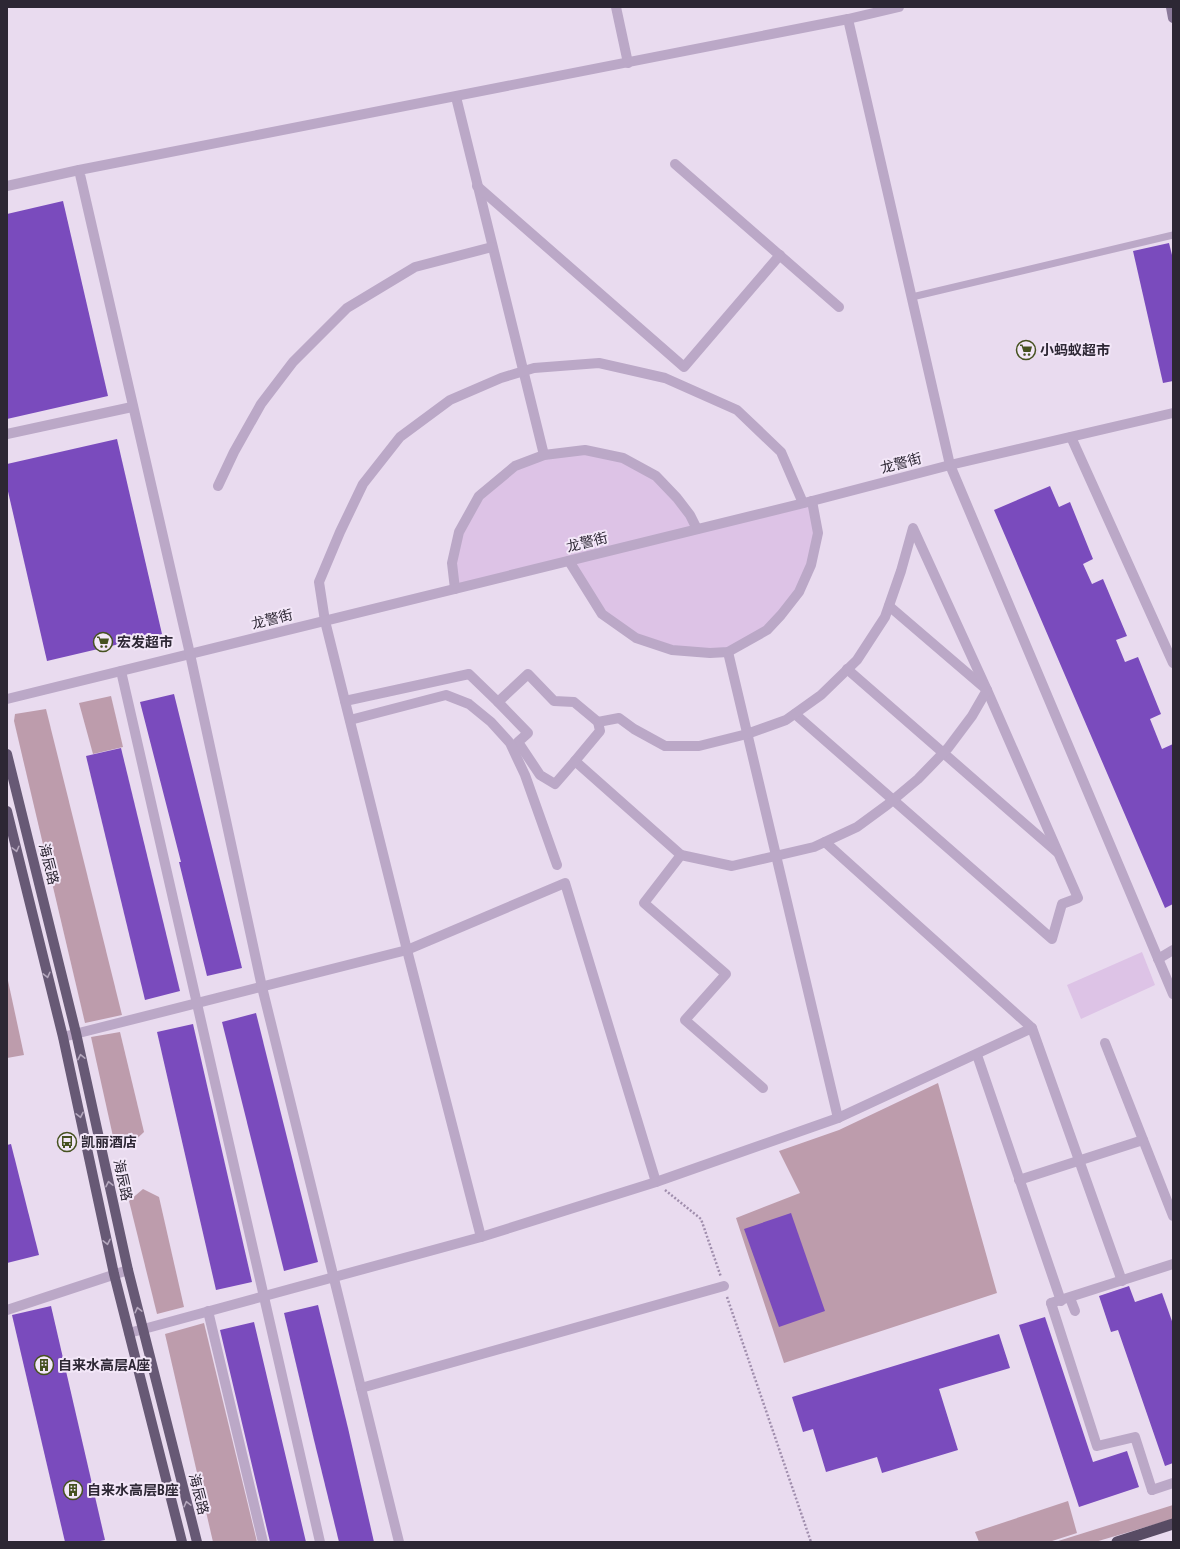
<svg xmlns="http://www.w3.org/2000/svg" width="1180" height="1549" font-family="'Roboto Condensed','Noto Sans SC',sans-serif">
  <rect width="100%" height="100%" fill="#e9dbef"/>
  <g fill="#bd9cac">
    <path d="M111,696l12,51 -30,7 -14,-51z"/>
    <path d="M46,709l76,306 -37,8 -71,-302 1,-7z"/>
    <path d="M7,976l17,79 -17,3z"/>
    <path d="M120,1032l24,100 -14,13 -16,-4 -23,-104z"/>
    <path d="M938,1083l59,210 -213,70 -48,-145 64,-25 -21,-42 60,-21z"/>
    <path d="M143,1189l16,8 25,110 -27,7 -28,-113z"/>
    <path d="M204,1323l53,219h-44l-48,-208z"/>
    <path d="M1068,1501l9,32 -28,9h-70l-4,-10z"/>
    <path d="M1173,1505v14l-78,23h-40z"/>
  </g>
  <g fill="#ddc3e6">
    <path d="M585,450l38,8 33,18 41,53 115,-28 6,32 -7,32 -30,50 -53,37 -18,1 -74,-15 -36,-28 -31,-49 -114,28 4,-57 20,-36 36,-30z"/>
    <path d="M1142,952l13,33 -74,34 -14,-34z"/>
  </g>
  <g fill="#7a4bbd">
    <path d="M63,201l45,195 -101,23v-205z"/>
    <path d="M1169,243l4,16v122l-10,2 -30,-132z"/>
    <path d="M117,439l45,195 -115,27 -40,-174v-23z"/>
    <path d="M1050,486l9,21 11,-5 23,57 -10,5 9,20 11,-5 24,57 -11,4 9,22 13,-5 23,57 -11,5 12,30 11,-5v160l-8,4 -171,-398z"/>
    <path d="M174,694l68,274 -35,8 -28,-114h2l-41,-160z"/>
    <path d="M121,748l59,243 -35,9 -59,-244z"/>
    <path d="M256,1013l62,249 -34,9 -62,-249z"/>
    <path d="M193,1024l59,258 -36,8 -59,-258z"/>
    <path d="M11,1144l28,111 -32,8v-118z"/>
    <path d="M791,1213l34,98 -46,16 -35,-98z"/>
    <path d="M1129,1286l6,16 27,-9 11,31v139l-8,3 -47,-136 -7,2 -12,-36z"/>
    <path d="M318,1305l30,123 26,114h-35l-25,-102 -30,-127z"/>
    <path d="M51,1306l54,234 -10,2h-30l-53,-227z"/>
    <path d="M1045,1317l48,145 34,-11 12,36 -60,20 -60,-182z"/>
    <path d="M254,1322l29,123 23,97h-36l-20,-85 -30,-127z"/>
    <path d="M999,1334l11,34 -71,21 19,61 -76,23 -5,-16 -51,15 -13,-43 -10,3 -11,-35z"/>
  </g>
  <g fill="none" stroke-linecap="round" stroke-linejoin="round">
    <g stroke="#a08ead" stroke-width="2.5" stroke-dasharray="2 2" stroke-linecap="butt">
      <path d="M665,1190l36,29 20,58"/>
      <path d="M727,1297l84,245"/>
    </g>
    <path stroke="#bba8c7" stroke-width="7" d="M912,297l261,-62"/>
    <g stroke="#bba8c7" stroke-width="10">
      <path d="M455,589l-3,-26 7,-31 20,-36 36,-30 29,-11 41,-5 38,8 33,18 21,22 13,17 7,14"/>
      <path d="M847,669l210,183"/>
      <path d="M345,701l124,-27 29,28 30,-28 26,27 20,1 24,20 2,9 -25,30 106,94"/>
      <path d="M498,702l30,31 -10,9 22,33 15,9 20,-23"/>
      <path d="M795,714l257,225 10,-35 16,-6 -91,-208 -98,-84"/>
      <path d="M825,842l207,186"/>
      <path d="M1105,1043l68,173"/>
      <path d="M977,1055l84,246"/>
      <path d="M1051,1303l46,143 38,-9 17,53"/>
    </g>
    <g stroke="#bba8c7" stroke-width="10">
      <path d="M616,7l12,56"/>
      <path d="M456,97l88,358"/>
      <path d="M675,164l164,143"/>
      <path d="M477,186l207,181 96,-112"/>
      <path d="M7,434l125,-27"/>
      <path d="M1071,437l102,226"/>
      <path d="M218,486l16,-34 27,-48 32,-42 54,-54 68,-41 77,-20"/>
      <path d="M569,561l33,53 34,24 36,12 38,3 18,-1 39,-22 14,-15 18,-23 12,-27 7,-32 -6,-32"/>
      <path d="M728,652l110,466"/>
      <path d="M121,671l199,871"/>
      <path d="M350,720l96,-25 23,9 22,18 19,21 15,32 32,90"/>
      <path d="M598,722l21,-4 15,11 31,17h34l48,-12 39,-14 35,-25 36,-35 28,-43 16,-46 12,-43 74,162 -15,26 -24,32 -30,31 -31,26 -30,22 -43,20 -82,19 -51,-11 -37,48 82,71 -41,46 78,68"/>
      <path d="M1158,959l15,-9"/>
      <path d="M63,1037l344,-87 158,-67 91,299 182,-64 194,-90 90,253"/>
      <path d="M1019,1180l124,-40"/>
      <path d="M481,1237l-74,-287 -82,-329 -6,-39 21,-50 23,-48 37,-47 50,-37 51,-22 33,-10 65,-5 66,15 72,32 44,42 22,51"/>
      <path d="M1070,1298l5,13"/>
      <path d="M1051,1303l122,-39"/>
      <path d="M7,1310l121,-40"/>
      <path d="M208,1311l55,231"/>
      <path d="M361,1388l363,-102"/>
      <path d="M1152,1490l21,-7"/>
    </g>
    <g stroke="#bba8c7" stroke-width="10">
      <path d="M848,19l102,446 223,529"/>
      <path d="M7,186l72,-16"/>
      <path d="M7,699l805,-198 138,-36 223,-52"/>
      <path d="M129,1333l352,-96 175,-55"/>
      <path d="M399,1542l-137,-555 -72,-333 -111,-484 769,-151 51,-12"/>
    </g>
    <path stroke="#8b799a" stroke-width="10" d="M1171,7l2,11"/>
    <g stroke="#675975" stroke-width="10">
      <path d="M7,754l69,279 52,237 69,272"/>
      <path d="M7,811l56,226 51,237 68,268"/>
    </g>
    <path stroke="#584c64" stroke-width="11" d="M1117,1542l56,-18"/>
  </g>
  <defs><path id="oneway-chevron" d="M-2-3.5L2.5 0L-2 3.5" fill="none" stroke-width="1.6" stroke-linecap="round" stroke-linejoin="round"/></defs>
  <g stroke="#b4a7bd">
    <use href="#oneway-chevron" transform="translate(16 849) rotate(76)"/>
    <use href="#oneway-chevron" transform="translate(47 975) rotate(76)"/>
    <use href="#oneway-chevron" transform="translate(81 1057) rotate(-102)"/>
    <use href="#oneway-chevron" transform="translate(80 1115) rotate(78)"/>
    <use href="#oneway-chevron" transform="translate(109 1184) rotate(-102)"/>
    <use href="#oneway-chevron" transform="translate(107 1242) rotate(78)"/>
    <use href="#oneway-chevron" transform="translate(138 1310) rotate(-104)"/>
    <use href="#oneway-chevron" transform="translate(187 1504) rotate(-104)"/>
  </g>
  <defs>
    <symbol id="supermarket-ring" viewBox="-11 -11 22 22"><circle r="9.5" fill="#f3e7f8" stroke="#465220" stroke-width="1.5"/><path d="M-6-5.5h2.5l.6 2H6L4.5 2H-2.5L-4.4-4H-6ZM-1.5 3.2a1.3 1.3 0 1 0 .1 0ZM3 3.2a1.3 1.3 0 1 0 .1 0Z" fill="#465220"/></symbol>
    <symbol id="bus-ring" viewBox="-11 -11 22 22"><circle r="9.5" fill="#f3e7f8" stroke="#465220" stroke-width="1.5"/><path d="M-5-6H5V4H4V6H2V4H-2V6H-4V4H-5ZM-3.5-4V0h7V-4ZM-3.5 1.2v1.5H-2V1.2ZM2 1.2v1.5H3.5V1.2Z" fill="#465220"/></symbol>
    <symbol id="building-ring" viewBox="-11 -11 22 22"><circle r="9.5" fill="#f3e7f8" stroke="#465220" stroke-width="1.5"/><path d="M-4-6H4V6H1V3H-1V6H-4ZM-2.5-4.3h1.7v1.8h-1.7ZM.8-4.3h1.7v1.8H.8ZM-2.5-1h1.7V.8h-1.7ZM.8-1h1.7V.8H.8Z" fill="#465220"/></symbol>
  </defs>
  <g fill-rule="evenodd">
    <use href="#supermarket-ring" x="1015" y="339" width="22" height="22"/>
    <use href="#supermarket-ring" x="92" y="631" width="22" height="22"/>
    <use href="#bus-ring" x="56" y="1131" width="22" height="22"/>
    <use href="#building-ring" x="33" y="1354" width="22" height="22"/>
    <use href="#building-ring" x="62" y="1479" width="22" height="22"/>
  </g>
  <g text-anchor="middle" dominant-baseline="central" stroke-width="4" stroke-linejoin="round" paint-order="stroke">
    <g font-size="14" font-weight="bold" fill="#2d2734" stroke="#f3e7f8" text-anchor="start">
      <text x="1040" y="350">小蚂蚁超市</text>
      <text x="117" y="642">宏发超市</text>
      <text x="81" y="1142">凯丽酒店</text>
      <text x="58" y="1365">自来水高层A座</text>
      <text x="87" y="1490">自来水高层B座</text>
    </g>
    <g font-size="14" fill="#2d2734" stroke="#f3e7f8">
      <text transform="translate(901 463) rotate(-15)">龙警街</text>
      <text transform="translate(587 542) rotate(-14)">龙警街</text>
      <text transform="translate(272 619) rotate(-14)">龙警街</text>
      <text transform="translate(49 864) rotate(76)">海辰路</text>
      <text transform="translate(123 1180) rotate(78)">海辰路</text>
      <text transform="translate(199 1494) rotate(76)">海辰路</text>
    </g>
  </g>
  <rect width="1180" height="1549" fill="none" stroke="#2d2734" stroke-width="16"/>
</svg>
